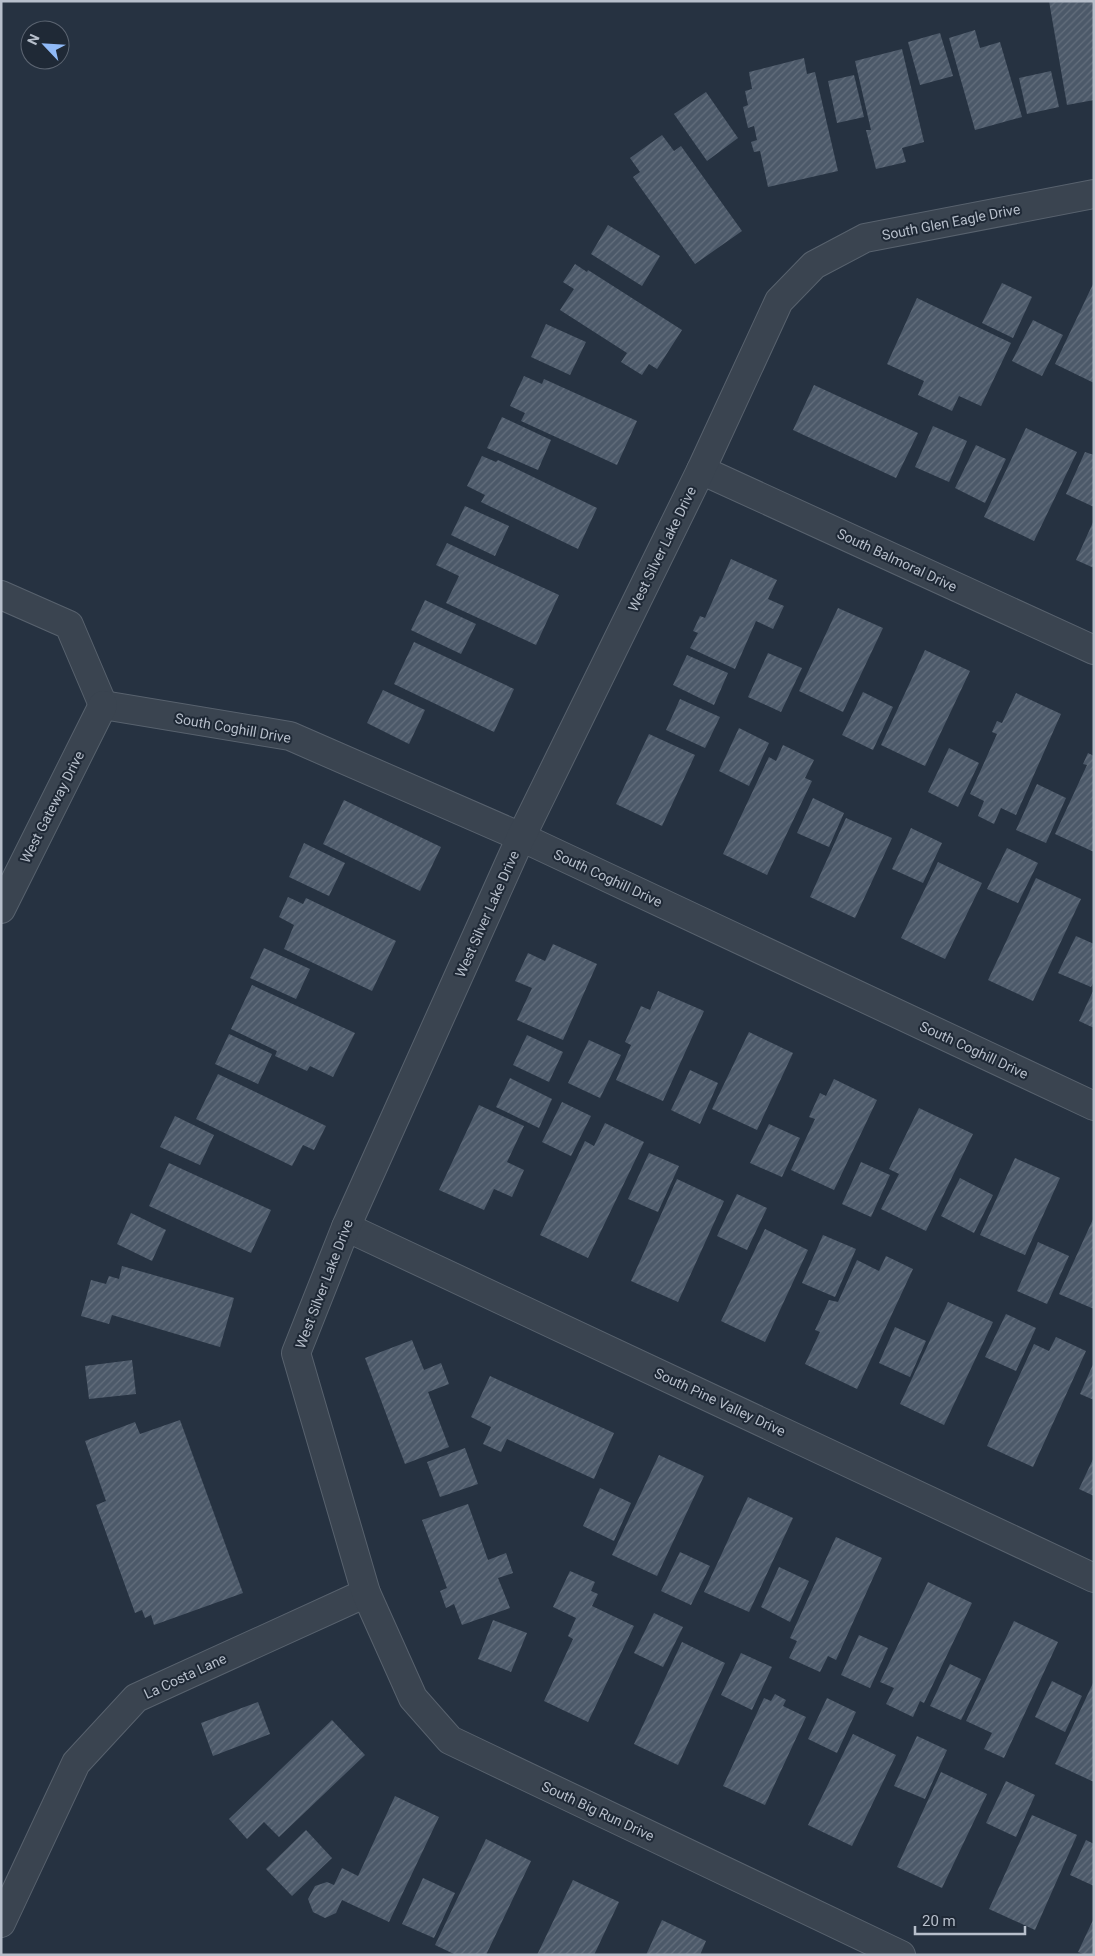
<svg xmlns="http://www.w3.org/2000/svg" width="1095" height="1956" font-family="Roboto,sans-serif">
  <defs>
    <pattern id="building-hatch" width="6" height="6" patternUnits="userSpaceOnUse" patternTransform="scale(1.25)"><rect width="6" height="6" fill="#4c5969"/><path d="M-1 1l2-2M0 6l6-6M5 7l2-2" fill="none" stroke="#646f7d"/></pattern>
  </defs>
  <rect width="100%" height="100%" fill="#263241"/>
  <g fill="url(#building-hatch)">
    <path d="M1049,1h45v99l-27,5z"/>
    <path d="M975,30l5,18 20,-6 22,75 -47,13 -26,-92z"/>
    <path d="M940,33l13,43 -33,9 -12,-43z"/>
    <path d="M902,49l22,93 -22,6 4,14 -30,7 -10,-39h5l-16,-69z"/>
    <path d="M804,58l3,16 8,-2 23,99 -70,16 -8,-36 -6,1 -3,-10 6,-2 -3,-14 -6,2 -5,-21 5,-2 -3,-14 7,-2 -3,-17z"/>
    <path d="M1051,71l8,36 -32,7 -8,-36z"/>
    <path d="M854,75l10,42 -27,6 -9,-42z"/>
    <path d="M706,92l32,46 -31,23 -33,-47z"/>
    <path d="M662,135l12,16 7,-5 61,85 -47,33 -62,-87 7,-5 -10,-14z"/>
    <path d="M608,225l52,31 -18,30 -51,-32z"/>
    <path d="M575,264l12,8 1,-2 94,60 -25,39 -8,-5 -7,11 -21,-13 6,-9 -67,-43 14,-21 -11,-7z"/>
    <path d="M1094,282v101l-39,-19z"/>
    <path d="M1002,283l30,14 -19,41 -31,-15z"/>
    <path d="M917,298l94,45 -30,63 -22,-10 -7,15 -34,-16 6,-14 -37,-17z"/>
    <path d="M1033,320l30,15 -21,41 -30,-15z"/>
    <path d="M546,324l40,18 -16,33 -39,-18z"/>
    <path d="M524,376l18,8 2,-5 93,42 -20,44 -96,-44 4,-8 -15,-7z"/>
    <path d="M814,385l104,48 -22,45 -103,-48z"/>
    <path d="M502,417l49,23 -13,30 -51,-22z"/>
    <path d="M933,426l34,15 -18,41 -34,-15z"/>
    <path d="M1026,428l51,24 -43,89 -50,-24z"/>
    <path d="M976,445l30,14 -21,44 -30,-15z"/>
    <path d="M1085,452l9,3v52l-28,-13z"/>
    <path d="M482,456l14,6 2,-2 99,48 -19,41 -97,-47 4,-7 -18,-9z"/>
    <path d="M465,506l44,20 -14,30 -44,-21z"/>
    <path d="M1094,520v48l-18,-8z"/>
    <path d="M447,543l112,52 -23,50 -90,-42 13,-27 -23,-11z"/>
    <path d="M731,559l46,21 -9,19 16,7 -11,23 -17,-8 -21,48 -45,-21 8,-15 -5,-2 7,-15 5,2z"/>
    <path d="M425,600l51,24 -15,30 -50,-24z"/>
    <path d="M838,608l45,20 -40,84 -44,-21z"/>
    <path d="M414,642l100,47 -20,43 -100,-48z"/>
    <path d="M925,650l45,21 -45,95 -44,-21z"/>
    <path d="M768,653l34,15 -21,44 -33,-15z"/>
    <path d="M687,655l41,18 -14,32 -41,-20z"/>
    <path d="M383,690l42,20 -16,34 -42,-21z"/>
    <path d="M863,692l30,15 -20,43 -31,-15z"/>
    <path d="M1016,693l45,21 -45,101 -15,-7 -7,16 -16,-8 6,-15 -14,-7 27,-60 -5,-2 5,-11 5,2z"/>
    <path d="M680,699l40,18 -15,31 -39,-18z"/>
    <path d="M739,728l30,15 -20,43 -30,-15z"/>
    <path d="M649,734l46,21 -33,71 -46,-22z"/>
    <path d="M783,745l31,15 -9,18 7,3 -45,94 -44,-21 46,-97 7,4z"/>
    <path d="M949,748l30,15 -21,44 -30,-15z"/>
    <path d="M1088,753l6,3v96l-39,-18 32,-69 -4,-1z"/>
    <path d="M1037,784l29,14 -20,45 -30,-13z"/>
    <path d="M813,798l31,15 -15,34 -32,-14z"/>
    <path d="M344,800l97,47 -21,44 -97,-47z"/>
    <path d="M846,818l46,20 -37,80 -45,-21z"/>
    <path d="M911,828l31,15 -19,40 -31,-14z"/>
    <path d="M304,843l41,20 -16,33 -40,-19z"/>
    <path d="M1007,848l31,15 -20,40 -31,-14z"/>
    <path d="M938,862l44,21 -37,76 -44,-21z"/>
    <path d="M1036,878l45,21 -48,102 -45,-21z"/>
    <path d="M288,897l15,7 3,-6 90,43 -24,50 -88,-42 10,-24 -15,-8z"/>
    <path d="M1076,936l18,8v37l-3,6 -33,-14z"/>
    <path d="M553,944l44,20 -34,76 -46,-20 15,-32 -17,-7 13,-28 17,8z"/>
    <path d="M264,948l46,21 -14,30 -46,-21z"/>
    <path d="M252,985l103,48 -22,44 -23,-11 -3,5 -32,-15 2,-5 -46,-22z"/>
    <path d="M1094,989v39l-15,-7z"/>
    <path d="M658,991l46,20 -41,90 -47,-21 15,-35 -6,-3 16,-36 9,4z"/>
    <path d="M749,1032l44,21 -36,77 -45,-21z"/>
    <path d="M229,1034l43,20 -14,30 -43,-20z"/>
    <path d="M527,1035l36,17 -14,30 -36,-17z"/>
    <path d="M589,1040l32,15 -21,43 -32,-15z"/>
    <path d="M690,1070l28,13 -18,41 -29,-14z"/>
    <path d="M218,1074l108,52 -12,24 -11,-5 -11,21 -96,-47z"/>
    <path d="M510,1078l42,21 -13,29 -43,-21z"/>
    <path d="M834,1079l43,21 -43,90 -43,-20 24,-51 -6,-2 11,-24 6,3z"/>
    <path d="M562,1102l29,14 -20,40 -29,-14z"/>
    <path d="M479,1105l45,21 -17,36 17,8 -12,27 -18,-8 -10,21 -45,-20z"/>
    <path d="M919,1108l54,26 -47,97 -45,-22 18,-35 -10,-5z"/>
    <path d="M175,1116l39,19 -14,30 -40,-18z"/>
    <path d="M605,1123l39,19 -56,116 -48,-23 45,-94 9,5z"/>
    <path d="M769,1124l31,14 -18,39 -32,-14z"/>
    <path d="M649,1153l30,13 -21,46 -30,-13z"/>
    <path d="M1015,1158l45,20 -35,77 -45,-20z"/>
    <path d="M861,1162l29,13 -19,42 -29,-13z"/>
    <path d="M169,1163l102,47 -20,43 -102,-47z"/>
    <path d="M960,1178l33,17 -19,38 -33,-17z"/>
    <path d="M677,1179l47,22 -46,101 -47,-21z"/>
    <path d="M737,1194l30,14 -20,42 -30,-14z"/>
    <path d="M131,1213l35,17 -14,31 -35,-17z"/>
    <path d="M1094,1217v92l-35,-15z"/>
    <path d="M765,1229l43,21 -43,92 -44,-21z"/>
    <path d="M823,1235l33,14 -21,48 -33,-14z"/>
    <path d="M1038,1242l31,14 -22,48 -30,-13z"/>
    <path d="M886,1256l27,13 -56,120 -52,-25 15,-32 -5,-2 14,-30 9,2 19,-42 22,11z"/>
    <path d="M122,1266l112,32 -14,49 -108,-32 -3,9 -28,-8 10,-36 15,4 3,-8 10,3z"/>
    <path d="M948,1302l45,20 -49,103 -44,-21z"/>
    <path d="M1006,1314l30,14 -20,43 -31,-14z"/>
    <path d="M895,1327l31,14 -16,36 -31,-14z"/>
    <path d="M1056,1337l30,14 -53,116 -46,-21 47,-102 15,7z"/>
    <path d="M412,1340l12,30 17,-7 8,21 -21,8 21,55 -44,17 -40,-106z"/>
    <path d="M132,1360l4,34 -47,5 -4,-33z"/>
    <path d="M1094,1362v38l-14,-6z"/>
    <path d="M490,1376l124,57 -20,46 -87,-40 -6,13 -18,-8 8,-17 -20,-10z"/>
    <path d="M180,1420l63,173 -89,32 -3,-10 -6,3 -3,-8 -7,3 -39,-108 10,-4 -21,-60 50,-19 5,12z"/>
    <path d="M465,1448l13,36 -38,13 -13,-35z"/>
    <path d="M659,1455l45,21 -47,100 -45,-21z"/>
    <path d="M1094,1457v39l-15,-7z"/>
    <path d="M600,1488l31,15 -17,38 -31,-15z"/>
    <path d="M748,1497l45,21 -44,94 -45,-20z"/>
    <path d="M468,1504l20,56 18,-7 7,20 -15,5 12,30 -48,17 -8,-21 -8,4 -6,-17 7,-3 -25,-68z"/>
    <path d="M836,1537l46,21 -46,102 -8,-4 -8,16 -31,-14 8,-17 -7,-3z"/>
    <path d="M680,1552l30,14 -19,39 -30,-14z"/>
    <path d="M779,1567l30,14 -19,41 -29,-15z"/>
    <path d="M570,1571l25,11 -4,9 7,3 -6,12 42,20 -46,96 -44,-21 29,-62 -5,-3 8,-18 -23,-11z"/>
    <path d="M928,1582l44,21 -48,100 -4,-2 -7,16 -27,-13 8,-16 -14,-6z"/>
    <path d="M654,1613l29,14 -20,40 -29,-14z"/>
    <path d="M493,1620l34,13 -16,39 -33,-13z"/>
    <path d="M1014,1621l44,21 -54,116 -20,-9 8,-16 -26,-12z"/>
    <path d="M859,1635l29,13 -18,40 -29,-13z"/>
    <path d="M682,1642l43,21 -47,102 -44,-21z"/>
    <path d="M741,1653l31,14 -20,43 -31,-15z"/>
    <path d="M950,1664l31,15 -20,41 -31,-14z"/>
    <path d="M1052,1681l30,15 -17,36 -30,-15z"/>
    <path d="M1094,1681v101l-39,-18z"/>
    <path d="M775,1694l11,6 -3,6 23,11 -41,88 -42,-19 41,-88 7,3z"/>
    <path d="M827,1698l29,14 -19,41 -29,-14z"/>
    <path d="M258,1702l12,32 -57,22 -12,-33z"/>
    <path d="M332,1720l33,35 -86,82 -15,-15 -17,17 -18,-20z"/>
    <path d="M853,1734l43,21 -44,91 -44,-21z"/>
    <path d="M917,1736l30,14 -22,49 -31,-13z"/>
    <path d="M941,1772l46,22 -45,94 -45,-21z"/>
    <path d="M1006,1781l29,14 -19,42 -30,-14z"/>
    <path d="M395,1796l44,21 -50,105 -47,-22 -6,13 -11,5 -12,-6 -5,-13 7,-13 12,-4 7,3 8,-17 16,8z"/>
    <path d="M1032,1815l45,20 -42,95 -46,-21z"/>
    <path d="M306,1830l26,28 -40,38 -26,-27z"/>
    <path d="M486,1839l45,22 -45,94h-30l-21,-10z"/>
    <path d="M1086,1840l8,4v42l-24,-11z"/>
    <path d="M423,1878l32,15 -21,45 -32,-14z"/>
    <path d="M573,1880l46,22 -25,53h-57z"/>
    <path d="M1094,1918v37h-9l-7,-3z"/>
    <path d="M662,1920l44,21 -6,14h-54z"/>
  </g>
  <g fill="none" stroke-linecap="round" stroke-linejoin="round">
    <defs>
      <g id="minor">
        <path d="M701,470l393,180"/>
        <path d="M1,595l68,30 34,80"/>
        <path d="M103,705l187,31 231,101 573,269"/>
        <path d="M1,909l102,-204"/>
        <path d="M346,1227l748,351"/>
        <path d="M1,1923l75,-160 60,-65 230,-105"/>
        <path d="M901,1955l-451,-215 -37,-42 -47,-105 -70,-240 50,-126 175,-390 180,-367 78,-169 35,-36 51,-27 229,-44"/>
      </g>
    </defs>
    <use href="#minor" stroke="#58626e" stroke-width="30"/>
    <use href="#minor" stroke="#3a4450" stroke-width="28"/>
  </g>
  <g text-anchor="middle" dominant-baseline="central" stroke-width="4" stroke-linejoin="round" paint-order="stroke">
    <g font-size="14" fill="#b7bfcb" stroke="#1f2936">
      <text transform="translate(951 222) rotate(-11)">South Glen Eagle Drive</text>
      <text transform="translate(662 549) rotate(-64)">West Silver Lake Drive</text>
      <text transform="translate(897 560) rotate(25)">South Balmoral Drive</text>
      <text transform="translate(233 728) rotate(10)">South Coghill Drive</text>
      <text transform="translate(52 807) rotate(-63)">West Gateway Drive</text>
      <text transform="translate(608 878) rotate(25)">South Coghill Drive</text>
      <text transform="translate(487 914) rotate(-66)">West Silver Lake Drive</text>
      <text transform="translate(974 1050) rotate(25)">South Coghill Drive</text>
      <text transform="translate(324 1284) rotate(-69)">West Silver Lake Drive</text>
      <text transform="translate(720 1402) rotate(25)">South Pine Valley Drive</text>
      <text transform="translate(185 1676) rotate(-25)">La Costa Lane</text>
      <text transform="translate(598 1811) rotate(25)">South Big Run Drive</text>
    </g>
  </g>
  <rect width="1095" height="1956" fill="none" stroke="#b7bfcb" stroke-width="5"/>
  <g transform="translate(45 45) rotate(295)"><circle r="24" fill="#1f2936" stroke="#5c6572"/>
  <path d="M0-4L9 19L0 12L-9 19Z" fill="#90baf7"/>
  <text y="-8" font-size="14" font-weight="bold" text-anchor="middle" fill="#b7bfcb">N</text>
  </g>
  <path d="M915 1926v8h110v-8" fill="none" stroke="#b7bfcb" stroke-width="2.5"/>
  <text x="922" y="1926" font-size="15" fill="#b7bfcb" stroke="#1f2936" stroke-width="4" paint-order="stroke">20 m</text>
</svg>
